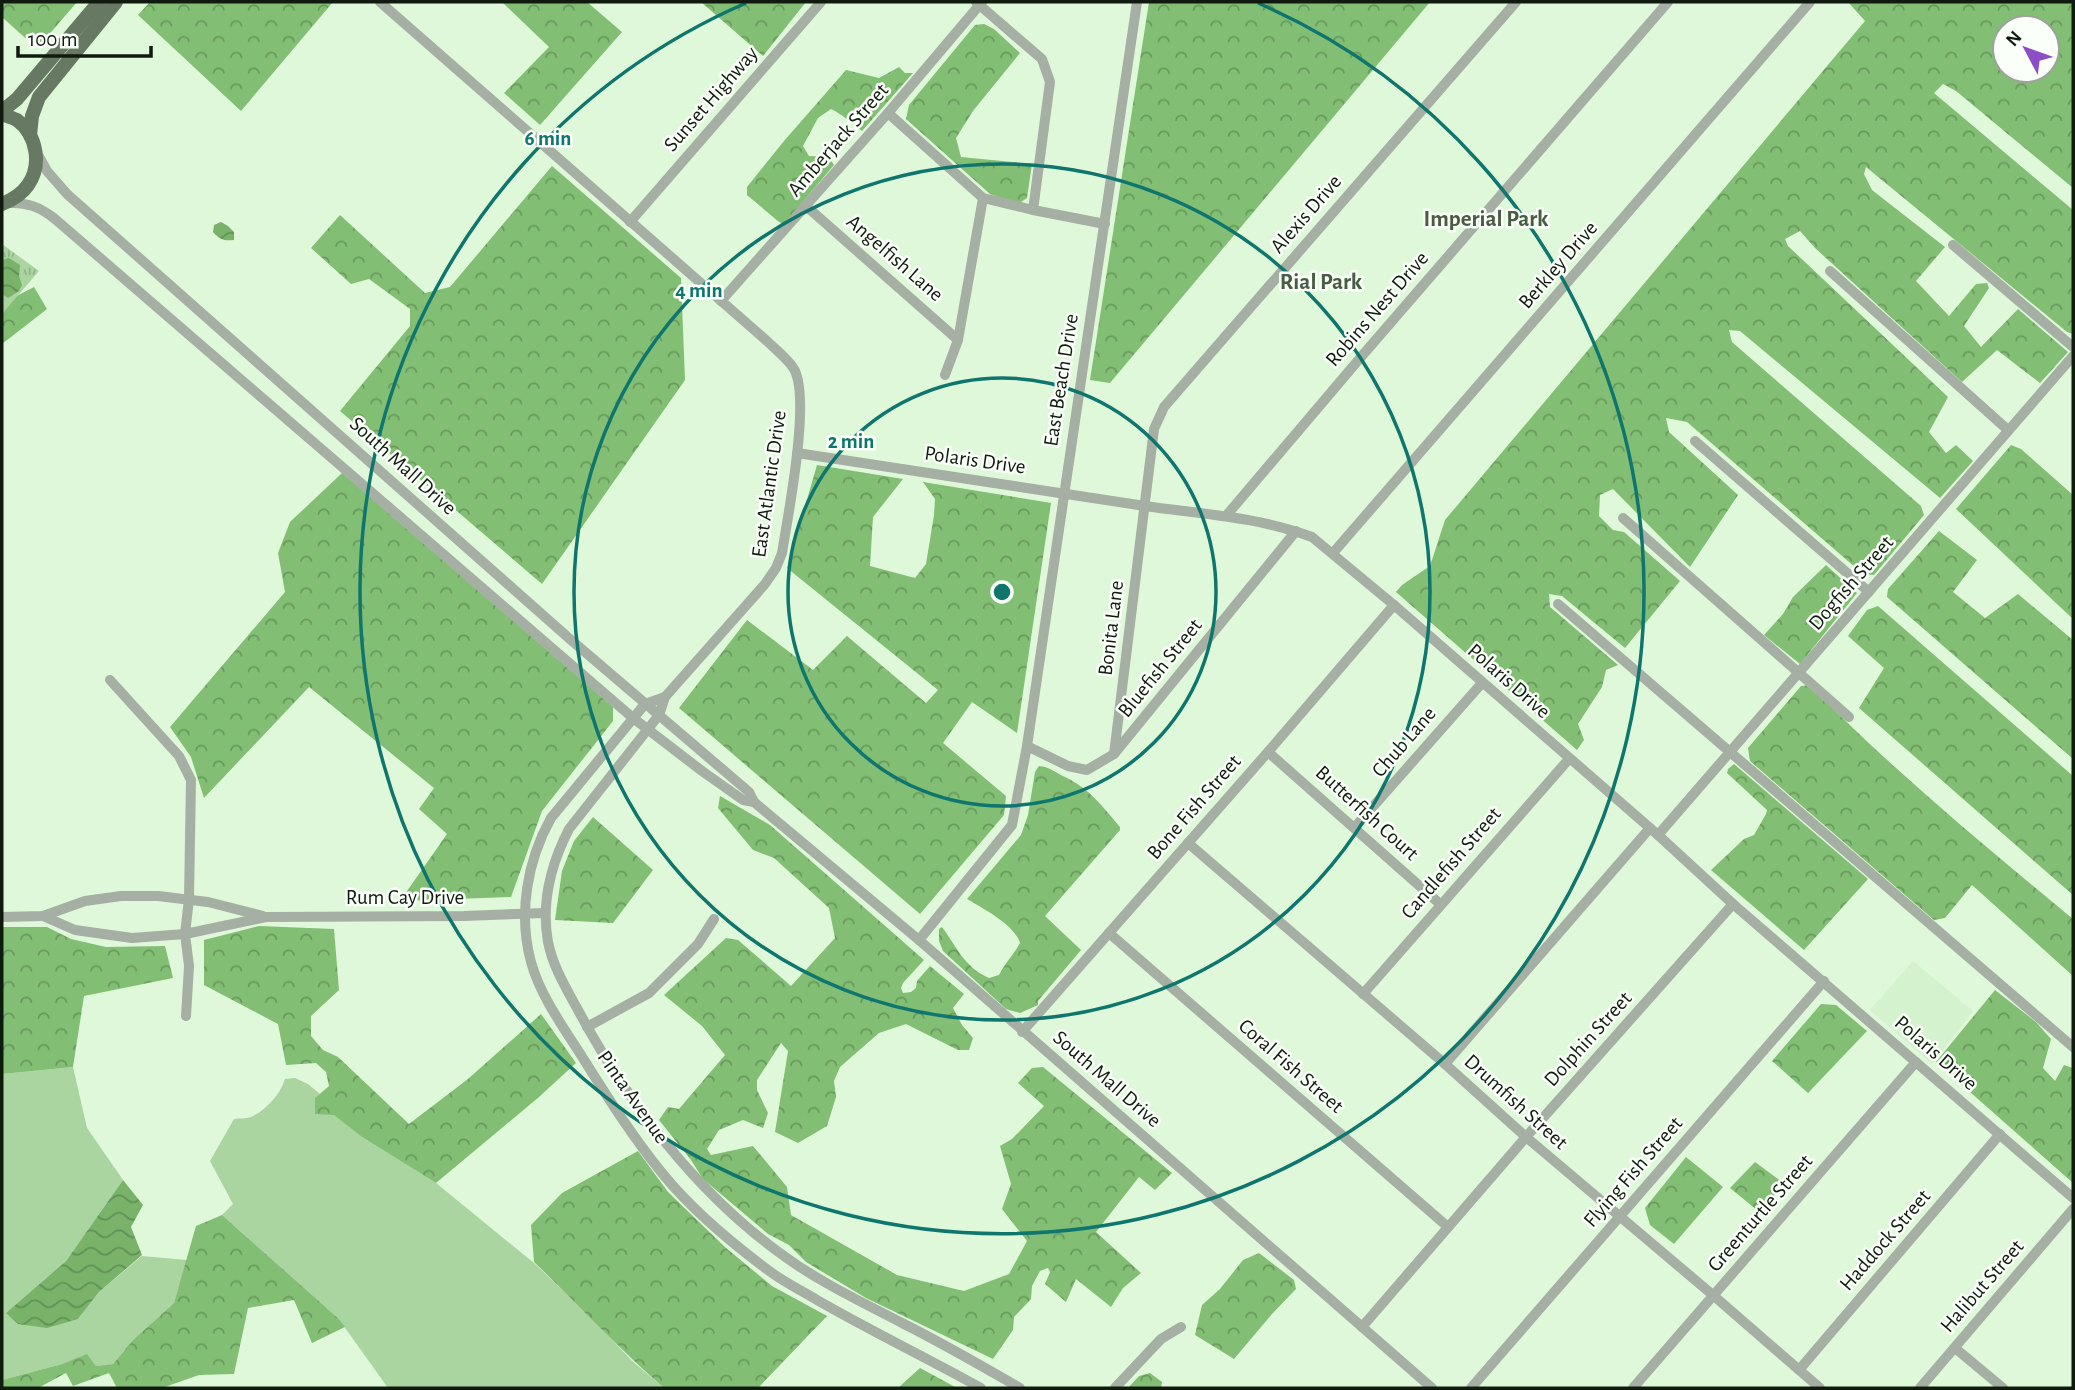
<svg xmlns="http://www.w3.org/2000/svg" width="2075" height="1390" font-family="'Alegreya Sans',sans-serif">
  <defs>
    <pattern id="forest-crowns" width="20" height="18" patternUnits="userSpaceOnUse" patternTransform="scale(1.75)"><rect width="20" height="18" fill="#82be73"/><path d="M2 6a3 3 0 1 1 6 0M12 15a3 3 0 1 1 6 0" fill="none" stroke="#699a5d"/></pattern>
    <pattern id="park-tufts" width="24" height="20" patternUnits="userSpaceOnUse" patternTransform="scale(1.75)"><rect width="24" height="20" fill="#aad4a0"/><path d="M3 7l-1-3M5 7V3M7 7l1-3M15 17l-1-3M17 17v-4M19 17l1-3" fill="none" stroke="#91b589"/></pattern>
    <pattern id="water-waves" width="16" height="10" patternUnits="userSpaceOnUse" patternTransform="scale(1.75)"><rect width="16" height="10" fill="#78b369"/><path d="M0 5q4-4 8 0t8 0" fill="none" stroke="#619155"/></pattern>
  </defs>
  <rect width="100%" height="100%" fill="#e0f8da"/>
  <path fill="#d4f2cd" d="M1913,961l60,50 -41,53 -62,-54z"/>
  <g fill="#aad4a0">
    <path d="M73,1067l14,61 36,52 -57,81 -60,52 72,6 21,-27 43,-36 45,4 -13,43 -41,37 -20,24 -17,2 -9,-11 -25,9 -60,16v-306z"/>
    <path d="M295,1078l13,6 12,10 -5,4 47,39 74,46 98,80 58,55 39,42 33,28h-276l-50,-70 -116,-103 11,-11 -23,-43 24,-42c5,-1 12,0 17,-2 15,-7 29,-22 34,-38z"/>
  </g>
  <g fill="url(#forest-crowns)" fill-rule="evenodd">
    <path d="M2,2h75l-37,43h-7l-31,-28z"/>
    <path d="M150,2h183l-92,109 -103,-96z"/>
    <path d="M502,2h85l35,30 -82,93 -36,-32 45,-46z"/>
    <path d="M701,2h105l-43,54z"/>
    <path d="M1149,2h281l-320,381 -20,-3z"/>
    <path d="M1848,2h225v186l-117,-97 -13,-7 -9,9 139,117v124l-6,-2 -201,-165 -2,7 8,16 73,57 -29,34 33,35 27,-32 11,-1 2,5 -25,38 17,21 37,-38 50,43 -28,31 -43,-33 -35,32 -147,-134 -15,-17 -15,8 3,7 160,151 -19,35 17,21 10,-8 17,16 -33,37 -200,-167 -11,-1 3,12 189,164 3,9 -50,60 -11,-1 -176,-152 -21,-4 3,14 69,63 -48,72 -77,-78 -13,6 -1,21 14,14 11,2 56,49 -55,67 -63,-52 -13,-2 1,13 68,58 -12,5 -4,17 -24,37 6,16 -7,10 -181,-158 6,-7 28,-19 15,-46 420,-499zM2005,28h42v42h-42z"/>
    <path d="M984,24l10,5 26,24 -47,58 -17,27 5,19 71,7 -5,34 -9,6 -28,-10 -84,-75 3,-14 66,-80z"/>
    <path d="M899,67l6,6h8l-51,58c-12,-9 -17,-15 -31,-22l-13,9 -15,28 6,10 20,1 5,8 -50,59 -5,-2 -32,-27v-8l37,-46 62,-71 33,8z"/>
    <path d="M552,166l129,112 4,102 -143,204 -202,-173 70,-85v-17l-41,-30 -18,5 -40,-36 29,-33 85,78 25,-6z"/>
    <path d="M34,287l13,22 -45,35v-43h5z"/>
    <path d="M2011,445l10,4 52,46v124l-117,-110z"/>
    <path d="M817,465l86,14 -30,38 -3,49 45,12 11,-14 8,-49 1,-16 -12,-17 128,21 -34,230 -45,-31 -29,41 63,53 -2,19 -84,99 -241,-206 68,-88 66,50 34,-34 79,67 12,-13 -151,-122z"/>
    <path d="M342,473l271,234v14l-71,90 -31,86 -111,4 47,-67 -28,-25 15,-21 -125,-101 -105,111 -13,-41 -21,-30 115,-135 -7,-39 12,-31z"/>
    <path d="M1939,531l38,29 -24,32 32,26 33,-24 55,46v119l-186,-162 1,-8z"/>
    <path d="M1826,565l31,28 -57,71 -36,-29 19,-21 10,-17z"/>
    <path d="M1878,606l195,170v119l-214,-187 25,-40 -36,-32 19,-26z"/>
    <path d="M1809,685c83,84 173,159 264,234v57l-101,-91 -27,33 -11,2 -184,-159 -2,-13 53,-62z"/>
    <path d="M1734,764l134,115 -64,71 -93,-80 33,-31 10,-4 12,-21 1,-4 -40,-37 1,-4z"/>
    <path d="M1039,766c11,1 17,7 26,11 25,12 37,29 55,50v3l-75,86 36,34 -43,51v4l-18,8 -14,-4 -63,-58 -4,-10v-12l3,-2c15,20 22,40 47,51l10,-3c6,-12 15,-21 21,-32 -5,-18 -38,-35 -53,-44l54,-64 7,-20 7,-43z"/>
    <path d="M720,796l50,29 154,135 -21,23 -2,5 2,5 8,-1 5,-4 1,-7 13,-15 34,28 -11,14 9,17 11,13 -4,12h-11l-52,-26 -27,9 -39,34 -6,14 2,16 -9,29 -29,17 -23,-11 13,-81 -7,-8 -24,37v10l11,23 -5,15 -20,-8 -24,10 -12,19 4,6 42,-9 34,41 4,28 106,60 67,16 45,-17 18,-33 -25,-32 9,-25 -11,-38 12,-7 32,-33 -26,-23 14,-15 11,-1 129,106 -17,17 -16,-13 -43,55 45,41 -18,15 -12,19 -35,-28 -10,23 -21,-18 5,-12 -2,-4 -8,3 -8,15 -1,13 -17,18 -1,13 -20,29 -127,-61 -60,-36 -17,-17 -21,-11 -65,-55 -12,-19 -32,-40 9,-13 11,2 46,-54 -23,-29 -38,-31 62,-57 12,2 53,46 44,-48 -6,-30 -55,-50 -21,-8 -35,-42z"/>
    <path d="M593,817l60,53 -40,53 -58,-3 7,-49 12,-30z"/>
    <path d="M259,926l75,3 5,61 -28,26v20l12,14 15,7 71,67 59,-45 73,-65 35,49 -37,34 -103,86 -74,-46 -28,-22 -19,-1v-16l14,-12 -3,-14 -10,-9 -30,2 -8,-41 -74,-39v-45z"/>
    <path d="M2,927h45l24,12 35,8 59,-1 8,32 -89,18 -11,71 -71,7z"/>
    <path d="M1995,990l41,32 15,17 -8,29 12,13 9,-16 9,3v115l-137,-121z"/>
    <path d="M1821,1004l15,1 31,26 -59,62 -36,-32z"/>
    <path d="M638,1151l30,41 58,56 46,38 55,30 -69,72h-94c-45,-39 -86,-84 -130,-126l-3,-37 31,-32z"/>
    <path d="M1686,1157l37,30 -49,57 -24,-19 -5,-17z"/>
    <path d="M1755,1162l31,23 -18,16 -5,14 -33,-27z"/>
    <path d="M222,1215l116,103 7,9 -33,16 -18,-43 -46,8 -14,66 -35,1 -37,13h-45l-8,-15 -36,13 -7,-13 -28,15h-36v-8l60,-16 25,-10 9,12 17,-2 20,-24 41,-37 22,-77z"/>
    <path d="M1259,1253l35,27 2,9 -24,25 -38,45 -39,-24 7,-30 18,-16 23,-29z"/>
    <path d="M920,1368l37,20h-59z"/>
    <path d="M1150,1373l12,9 -1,6h-33l11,-12z"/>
  </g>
  <path fill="url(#park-tufts)" d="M2,244l37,27 -37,43z"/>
  <g fill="url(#water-waves)">
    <path d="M221,222l7,4 6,6v8c-10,1 -14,0 -21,-8l1,-7z"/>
    <path d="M9,258l11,7 -1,11 3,9 -3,6 -11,7 -6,-4v-34z"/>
    <path d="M123,1180l20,25 -12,22 11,28 -43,37 -21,27 -31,9 -29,-4 -12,-11 60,-52z"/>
  </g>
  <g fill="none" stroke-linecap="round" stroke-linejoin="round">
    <g stroke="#a5afa3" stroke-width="10">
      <path d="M380,2l387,339c8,8 21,18 27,28 17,30 -6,146 -12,184l-6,15 -11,16 -100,113 -6,18 -90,114c-18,35 -28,74 -21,113 5,25 18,46 30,68 50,93 119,184 206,246 37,27 80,47 120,68 40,20 78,42 116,64"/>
      <path d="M976,2l66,57 8,23 -17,128"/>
      <path d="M888,113l95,85 50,12 72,14"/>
      <path d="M37,153l10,18 20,23 504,446 178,152 5,10 165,138 513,448"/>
      <path d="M8,203c19,-1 32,4 47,16l578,499 69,53 41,29 11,2"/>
      <path d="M806,206l152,134"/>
      <path d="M630,222l191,-220"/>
      <path d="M1953,245l120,102"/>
      <path d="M1830,271l178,159"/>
      <path d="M721,301l167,-188 94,-111"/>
      <path d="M945,375l13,-35 25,-142"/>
      <path d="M1695,441l174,151"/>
      <path d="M797,453c116,18 232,35 348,53 56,8 114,11 167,31l82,68 264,230 75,69 340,294"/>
      <path d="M1226,516l135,-159 307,-355"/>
      <path d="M1623,518l226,199"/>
      <path d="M1333,553l477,-551"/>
      <path d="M1558,604l515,443"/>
      <path d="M110,680l69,76 12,24 -2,119 -4,35 4,32 -3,50"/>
      <path d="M665,697l-20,7 -94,114c-24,43 -33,96 -20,144 9,33 32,65 50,93 25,40 51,81 81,118 30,37 72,72 110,100 14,10 30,18 45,27 54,31 110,58 164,88"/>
      <path d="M1027,746l41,20 19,4 27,-16 182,-223"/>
      <path d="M1268,752l172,152"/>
      <path d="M1114,754l40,-325 10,-22 352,-405"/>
      <path d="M1355,827l127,-144"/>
      <path d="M1658,835l415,-479"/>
      <path d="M1188,843l257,221 81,73 188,159 106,92"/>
      <path d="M43,916l32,14 57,8 53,-4 81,-17 198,-1 81,-3"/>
      <path d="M2,917l41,-1 42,-15 36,-5h37l50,6 55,14"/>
      <path d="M1109,933l339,294"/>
      <path d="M919,940l93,-115 15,-79 110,-744"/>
      <path d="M1363,994l206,-235"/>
      <path d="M587,1027l62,-34 49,-49 16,-25"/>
      <path d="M1022,1032l246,-280 126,-147"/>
      <path d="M1445,1064l205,-236"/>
      <path d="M1362,1327l164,-190 207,-233"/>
      <path d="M1955,1348l48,40"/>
      <path d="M1799,1370l201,-236"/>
      <path d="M1115,1388l46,-49 20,-12"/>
      <path d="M1471,1388l353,-407"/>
      <path d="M1633,1388l283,-326"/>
      <path d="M1920,1388l153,-179"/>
    </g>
    <g stroke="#677963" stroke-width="14">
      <path d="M2,111l15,-12 82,-97"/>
      <path d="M2,114c4,2 11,4 15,6 20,15 25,45 11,65 -6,9 -16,15 -26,19"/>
      <path d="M30,135l2,-19 7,-19 77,-95"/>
    </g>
  </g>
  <g fill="none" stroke="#0f766e" stroke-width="3.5">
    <circle cx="1002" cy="592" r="214"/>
    <circle cx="1002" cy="592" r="428"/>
    <path d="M1258 3A642 642 0 1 1 746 3"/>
  </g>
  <g text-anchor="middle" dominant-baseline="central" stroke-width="5" stroke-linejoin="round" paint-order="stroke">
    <g font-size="21" fill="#111a0f" stroke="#fafff9">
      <text transform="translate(711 99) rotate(-49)">Sunset Highway</text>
      <text transform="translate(838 140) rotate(-49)">Amberjack Street</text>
      <text transform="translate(1306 214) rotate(-49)">Alexis Drive</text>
      <text transform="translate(895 258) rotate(41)">Angelfish Lane</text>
      <text transform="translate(1558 265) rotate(-49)">Berkley Drive</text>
      <text transform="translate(1377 309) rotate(-49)">Robins Nest Drive</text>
      <text transform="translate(1061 380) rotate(-81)">East Beach Drive</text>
      <text transform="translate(975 460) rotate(8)">Polaris Drive</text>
      <text transform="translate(403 466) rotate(42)">South Mall Drive</text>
      <text transform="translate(769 484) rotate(-82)">East Atlantic Drive</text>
      <text transform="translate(1851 583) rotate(-49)">Dogfish Street</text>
      <text transform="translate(1111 628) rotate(-83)">Bonita Lane</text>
      <text transform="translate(1160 668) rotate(-51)">Bluefish Street</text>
      <text transform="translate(1509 681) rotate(41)">Polaris Drive</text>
      <text transform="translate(1404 742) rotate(-49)">Chub Lane</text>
      <text transform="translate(1194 807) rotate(-49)">Bone Fish Street</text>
      <text transform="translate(1367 813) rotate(42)">Butterfish Court</text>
      <text transform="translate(1451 863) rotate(-49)">Candlefish Street</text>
      <text x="405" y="897">Rum Cay Drive</text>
      <text transform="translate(1588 1039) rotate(-48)">Dolphin Street</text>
      <text transform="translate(1936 1053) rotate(41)">Polaris Drive</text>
      <text transform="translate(1291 1066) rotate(41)">Coral Fish Street</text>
      <text transform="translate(1107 1079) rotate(41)">South Mall Drive</text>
      <text transform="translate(633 1097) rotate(55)">Pinta Avenue</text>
      <text transform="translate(1516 1102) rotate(42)">Drumfish Street</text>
      <text transform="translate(1633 1172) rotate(-49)">Flying Fish Street</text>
      <text transform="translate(1760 1213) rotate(-49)">Greenturtle Street</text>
      <text transform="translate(1885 1240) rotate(-49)">Haddock Street</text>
      <text transform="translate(1982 1286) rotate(-49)">Halibut Street</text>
    </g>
    <g font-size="23" font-weight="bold" fill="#485d43" stroke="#fafff9">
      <text x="1486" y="219">Imperial Park</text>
      <text x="1321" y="282">Rial Park</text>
    </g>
  </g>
  <circle cx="1002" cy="592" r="10" fill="#0f766e" stroke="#fafff9" stroke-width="3.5"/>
  <g font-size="21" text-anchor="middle" font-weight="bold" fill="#0f766e" stroke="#fafff9" stroke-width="5" stroke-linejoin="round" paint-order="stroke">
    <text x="548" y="145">6 min</text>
    <text x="699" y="297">4 min</text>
    <text x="851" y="448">2 min</text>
  </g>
  <rect width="2075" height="1390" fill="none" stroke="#111a0f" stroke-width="7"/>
  <g transform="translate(2026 49) rotate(311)"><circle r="33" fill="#fafff9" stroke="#9da39b" stroke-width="2"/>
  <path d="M0-5L12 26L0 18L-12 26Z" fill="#8b4ec4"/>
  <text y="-10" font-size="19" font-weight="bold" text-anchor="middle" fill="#111a0f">N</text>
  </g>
  <path d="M18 46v10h133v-10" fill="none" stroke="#111a0f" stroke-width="3.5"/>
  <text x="28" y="46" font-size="21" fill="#111a0f" stroke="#fafff9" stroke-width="5" paint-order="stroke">100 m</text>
</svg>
